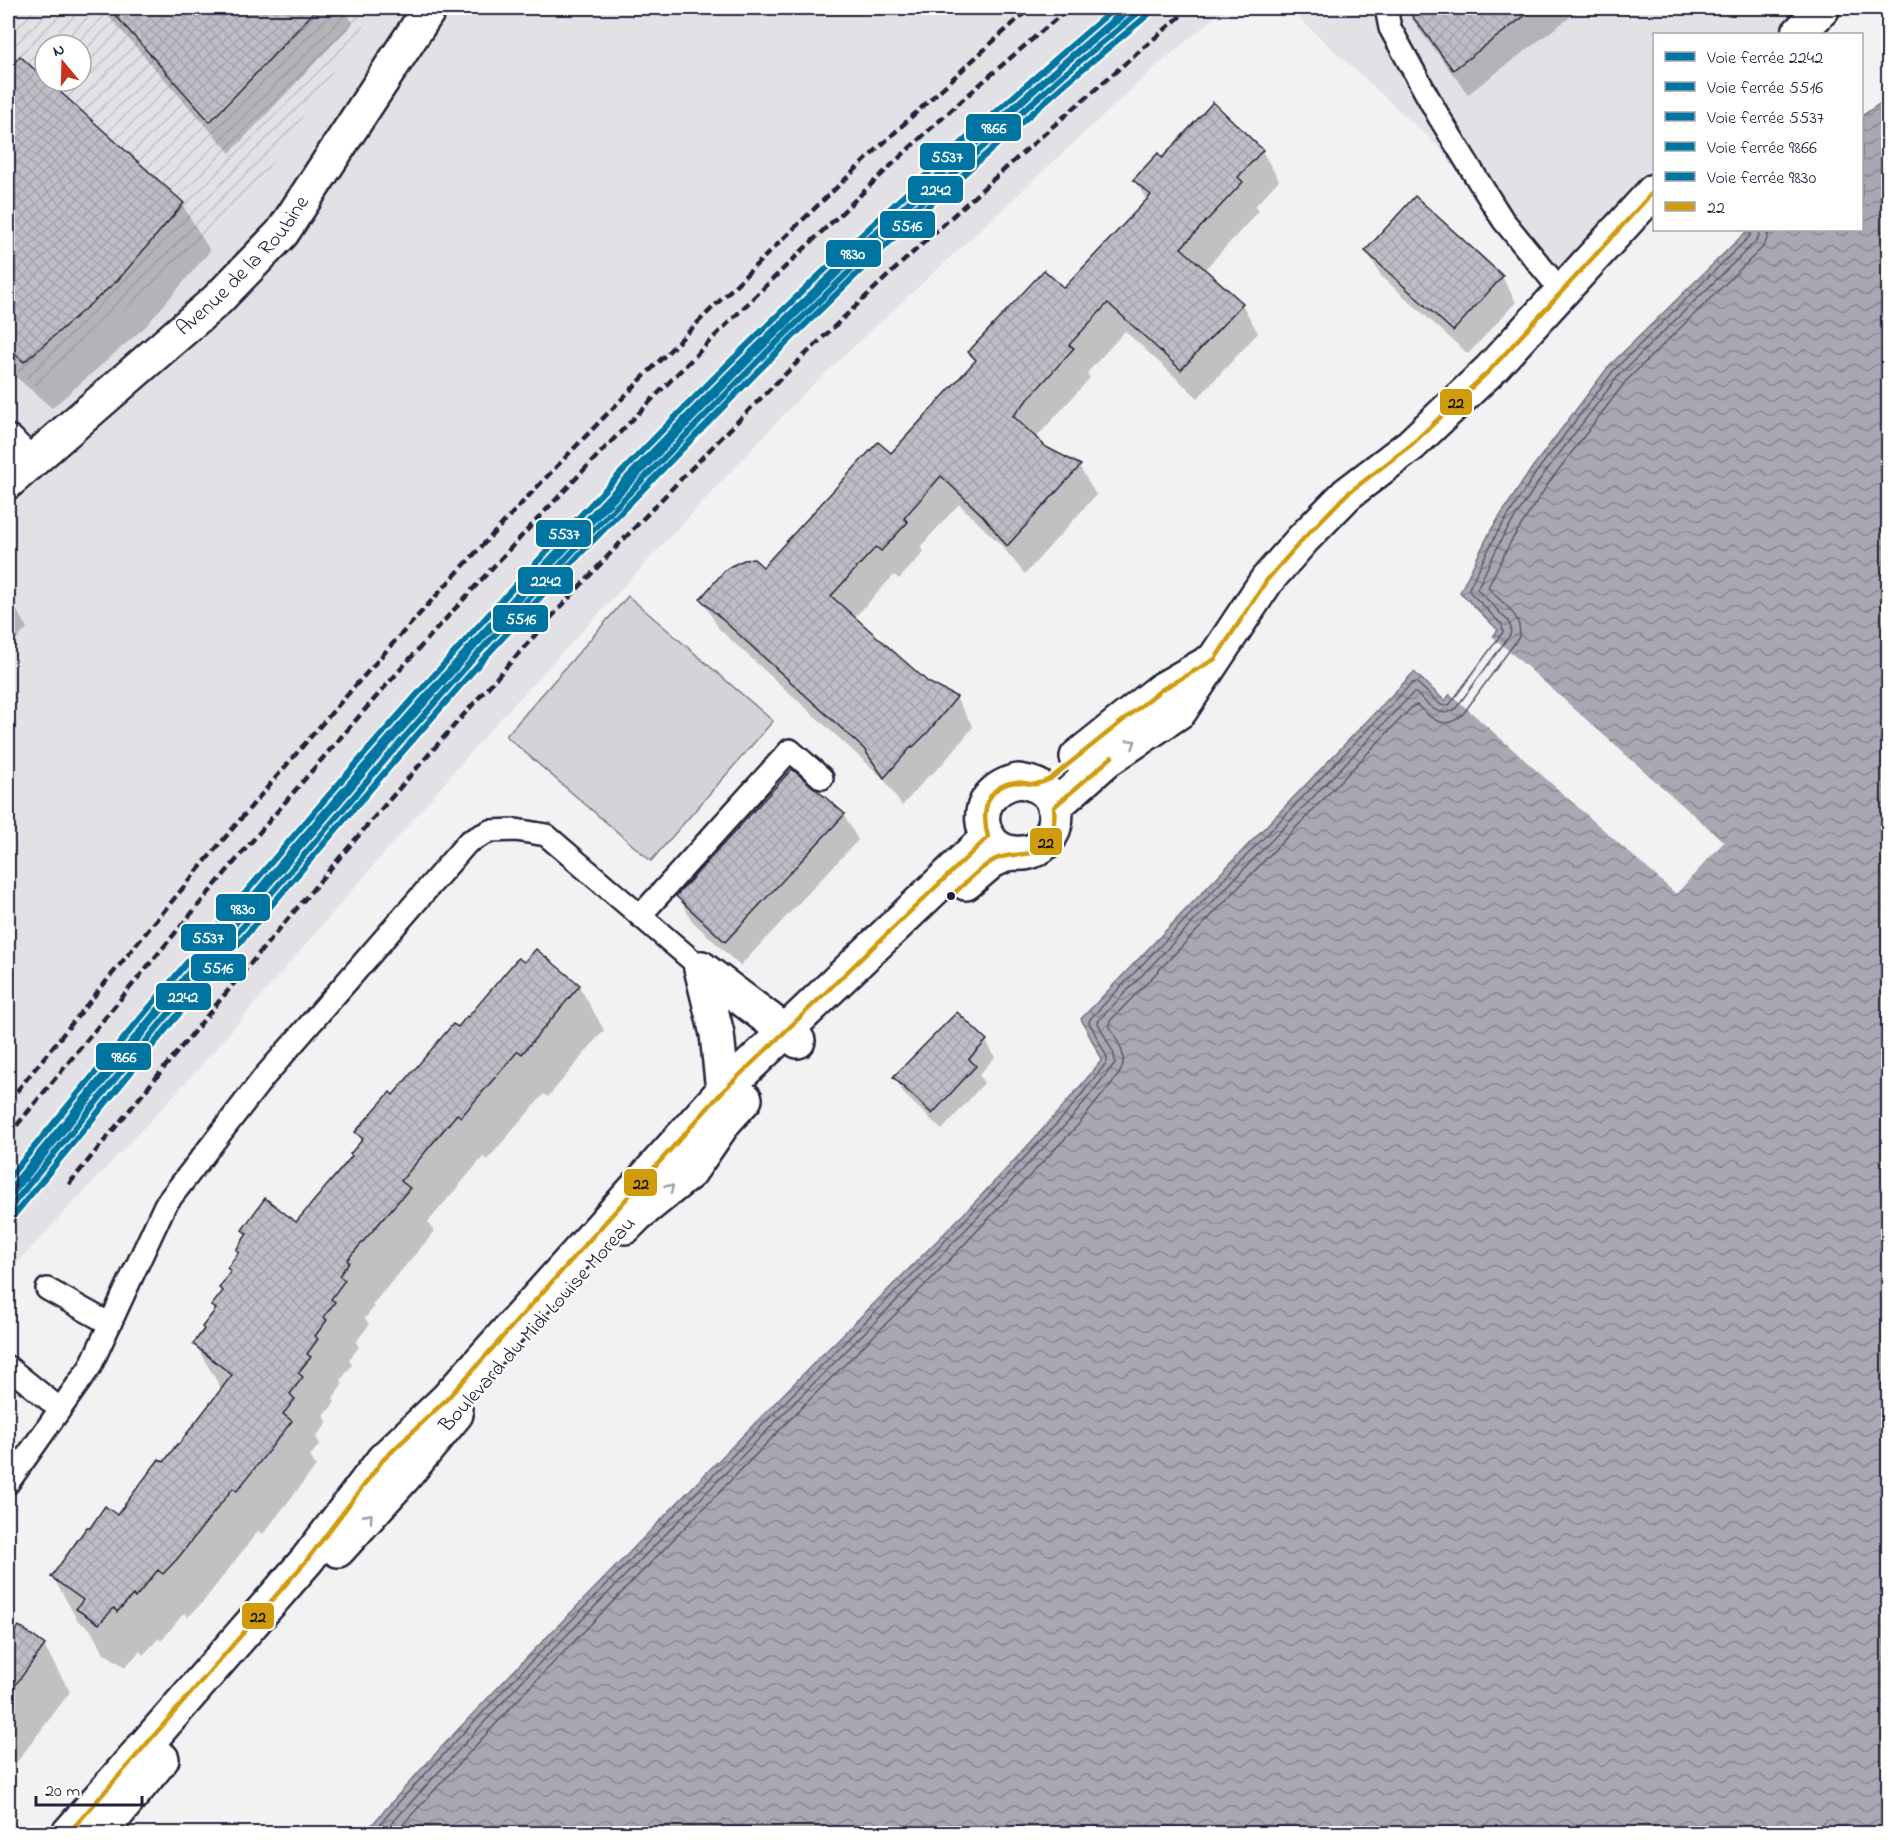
<svg xmlns="http://www.w3.org/2000/svg" width="1896" height="1841" font-family="'Indie Flower',sans-serif">
  <defs>
    <pattern id="industrial-furrows" width="10" height="10" patternUnits="userSpaceOnUse" patternTransform="scale(1.5)"><rect width="10" height="10" fill="#e2e2e6"/><path d="M-1 1l2-2M0 10L10 0M9 11l2-2" fill="none" stroke="#c2c2c6"/></pattern>
    <pattern id="water-waves" width="16" height="10" patternUnits="userSpaceOnUse" patternTransform="scale(1.5)"><rect width="16" height="10" fill="#a8a8b2"/><path d="M0 5q4-4 8 0t8 0" fill="none" stroke="#888892"/></pattern>
    <pattern id="building-cross-hatch" width="8" height="8" patternUnits="userSpaceOnUse" patternTransform="scale(1.5)"><rect width="8" height="8" fill="#bebec6"/><path d="M0 0l8 8M0 8l8-8" fill="none" stroke="#a3a3ab"/></pattern>
  </defs>
  <rect width="100%" height="100%" fill="#f2f2f3"/>
  <filter id="ink" filterUnits="userSpaceOnUse"><feTurbulence type="fractalNoise" baseFrequency=".0167" numOctaves="2"/><feDisplacementMap in="SourceGraphic" scale="12" xChannelSelector="R" yChannelSelector="G"/><feConvolveMatrix kernelMatrix="1 2 1 2 8 2 1 2 1" color-interpolation-filters="sRGB"/></filter>
  <g filter="url(#ink)">
    <g fill="#e2e2e6" fill-rule="evenodd">
      <path d="M8,8h1218l-75,63 -347,322 -314,337 -289,336 -193,207zM45,45h36v36h-36z"/>
      <path d="M1288,8h511l-25,26h-120v133l-110,122 -105,-142z"/>
    </g>
    <path fill="url(#industrial-furrows)" fill-rule="evenodd" d="M8,8h368l-127,189 -211,192 -30,-26zM45,45h36v36h-36z"/>
    <path fill="#d3d3d8" stroke="#7a7a8a" stroke-width="1.5" d="M628,596l145,125 -122,140 -145,-125z"/>
    <path fill="url(#water-waves)" stroke="#727282" stroke-width="1.5" d="M1888,98v1735l-1524,1c74,-86 153,-167 232,-247 73,-76 147,-152 221,-227 98,-97 198,-193 285,-300l-21,-41 333,-347 31,29 53,-71 -38,-38 31,-62 41,-62 77,-102 139,-136h114v-114z"/>
    <path fill="#f2f2f3" d="M1491,635l233,207 -48,52 -228,-202z"/>
    <g fill="#0003">
      <path d="M101,8h243l9,15 -123,130z"/>
      <path d="M1406,8h176l-114,86 -50,-66z"/>
      <path d="M20,58l162,146 28,47 -65,76 -93,81 -44,-38v-298z"/>
      <path d="M1262,151l17,29 -24,26 3,6 -54,58 38,34 16,29 -60,65 -73,-67 -38,42 3,5 -55,61 10,9 34,18 17,29 -71,79 -24,-29 -42,-41 -39,43 4,5 -25,27 -5,-4 -40,43 73,66 29,14 17,29 -28,34 -14,14 -1,-1 -28,32 -19,-28 -164,-149 -17,-29 61,-31 128,-114 85,-93 -6,-9 94,-63 83,-89 -12,-21 27,-20z"/>
      <path d="M1367,251l135,26 14,25 -48,52 -87,-78z"/>
      <path d="M8,595l19,33 -19,21z"/>
      <path d="M844,815l14,25 -118,126 -48,-45 -14,-25z"/>
      <path d="M579,986l25,44 -56,67 -4,-3 -57,66 -4,-3 -55,65 6,10 -62,73 2,2 -9,11 4,7 -13,17 3,5 -10,13 3,5 -11,15 2,4 -10,14 2,4 -11,14 4,6 -12,15 4,7 -10,12 6,10 -53,68 -5,-3 -55,71 -15,15 -4,-4 -23,28 -2,-3 -16,17 -3,-4 -15,16 -21,-14 -14,-24 -12,-8 -25,-44 64,-60 47,-53 58,-74 -27,-46 21,-33 -3,-5 10,-13 -2,-5 11,-15 -3,-5 11,-14 -2,-4 10,-14 -4,-6 53,-6 57,-67 9,-15 -6,-9 36,-36 65,-68z"/>
      <path d="M986,1041l9,16 -16,18 5,8 -42,47 -38,-36 -9,-16z"/>
      <path d="M19,1628l25,18 26,46 -57,75 -5,-2v-122z"/>
    </g>
    <g fill="none" stroke-linecap="round" stroke-linejoin="round">
      <g stroke="#58586b" stroke-width="1.5">
        <path d="M372,1834l26,-31 117,-125 276,-282 132,-132 143,-150 41,-52v-5l-18,-35 1,-3 322,-336 4,-1 25,23 5,1 4,-2 53,-72 -1,-7 -34,-35 29,-57 40,-62 77,-101 136,-134 2,-6"/>
        <path d="M382,1834l138,-151 276,-282 132,-132 143,-150 44,-56 -1,-9 -16,-31 1,-3 314,-327h3c12,11 24,28 40,15l54,-73 1,-7 -3,-7 -31,-32 26,-53 40,-61 76,-100 136,-133 4,-6 1,-6"/>
        <path d="M394,1834l133,-144 275,-283 133,-132 143,-150 41,-51c11,-18 -2,-33 -10,-49l1,-4 303,-315 4,-1c14,14 28,27 46,9l56,-77c5,-23 -19,-34 -31,-50l23,-46 39,-60 76,-100 137,-134 4,-8 2,-9"/>
      </g>
    </g>
    <g fill="url(#building-cross-hatch)" stroke="#22223b" stroke-width="1.5">
      <path d="M109,8h209l-108,114z"/>
      <path d="M1406,8h129l-82,62z"/>
      <path d="M20,56l25,23v2h3l136,122 -66,77 -94,82 -16,-14v-278z"/>
      <path d="M1213,102l50,48 -25,27 5,5 -62,66 62,55 -62,67 -73,-67 -39,42 5,3 -61,68 33,31 35,18 -74,81 -24,-30 -42,-40 -37,42 4,4 -27,29 -5,-4 -45,49 97,86 29,15 -29,35 -15,15 -1,-1 -28,32 -20,-29 -164,-150 25,-29 6,-4 13,-6 10,-1 9,8 115,-125 13,11 85,-93 -8,-8 76,-82 20,18 87,-93 -18,-15 25,-27 4,5z"/>
      <path d="M1415,196l88,80 -50,55 -88,-80z"/>
      <path d="M792,769l53,45 -120,128 -49,-46z"/>
      <path d="M536,949l44,36 -58,69 -4,-3 -57,66 -4,-3 -56,67 9,7 -63,72 2,2 -10,14 6,4 -14,19 4,3 -11,15 3,3 -12,16 3,3 -11,15 4,3 -13,16 5,4 -13,17 5,5 -12,15 9,7 -55,70 -4,-3 -55,70 -15,16 -5,-4 -23,28 -2,-3 -16,17 -3,-4 -15,16 -23,-15 7,-9 -32,-23 36,-50 3,1 15,-22 12,9 42,-56 5,3 13,-18 1,1 54,-70 -39,-31 11,-15 -2,-2 14,-18 -5,-3 12,-15 -4,-3 12,-17 -4,-3 12,-16 -3,-2 11,-16 -5,-4 23,-32 31,24 56,-66 -2,-2 13,-15 -8,-7 35,-40 3,3 60,-71 5,3 9,-11 1,1 50,-59 6,4z"/>
      <path d="M957,1012l30,28 -18,19 7,7 -44,48 -39,-37z"/>
      <path d="M19,1626l26,19 -37,50v-54z"/>
    </g>
    <g fill="none" stroke-linecap="round" stroke-linejoin="round">
      <defs>
        <g id="service">
          <path d="M1386,8l4,20 49,89 45,73 19,30 59,72"/>
          <path d="M640,916l150,-166 32,28"/>
          <path d="M47,1289l63,35"/>
          <path d="M8,1367l52,42"/>
          <path d="M8,1483l82,-116 75,-162 99,-128 204,-235 22,-11 26,-1 30,5 155,133"/>
        </g>
        <g id="minor">
          <path d="M8,442l21,22"/>
          <path id="s1" d="M8,482l209,-182 65,-67 148,-225"/>
          <path d="M701,968l16,66 6,57"/>
          <path d="M701,968l97,73"/>
        </g>
        <g id="primary">
          <path d="M1798,34l25,-26"/>
          <path d="M1077,757l84,-67 47,-27"/>
          <path d="M1018,781c5,1 10,1 14,3 39,12 28,74 -19,69 -9,-1 -17,-5 -23,-13 -18,-27 -1,-53 28,-59z"/>
          <path d="M1054,807l53,-47 73,-49 87,-131 36,-41 44,-45 64,-49 79,-75 164,-179"/>
          <path d="M966,883l26,-22 17,-8"/>
          <path d="M625,1227l12,-12 53,-43 35,-51 20,-22"/>
          <path d="M338,1550l66,-73 52,-63"/>
          <path d="M68,1834l239,-274 76,-100 64,-61 276,-308 265,-254"/>
          <path d="M100,1834l62,-75"/>
        </g>
      </defs>
      <use href="#service" stroke="#22223b" stroke-width="26"/>
      <use href="#minor" stroke="#22223b" stroke-width="38"/>
      <use href="#primary" stroke="#22223b" stroke-width="38"/>
      <use href="#service" stroke="#fff" stroke-width="21"/>
      <use href="#minor" stroke="#fff" stroke-width="33"/>
      <use href="#primary" stroke="#fff" stroke-width="33"/>
      <g stroke="#22223b" stroke-width="4.5" stroke-dasharray="9 4.5" stroke-linecap="butt">
        <path d="M8,1102c142,-175 285,-351 438,-517 185,-203 381,-393 584,-577"/>
        <path d="M8,1136c148,-180 296,-362 454,-535 119,-131 242,-257 370,-379 38,-36 75,-73 114,-107 40,-37 82,-72 123,-107"/>
        <path d="M69,1184c217,-266 437,-531 680,-774 141,-141 289,-273 441,-402"/>
      </g>
      <defs>
        <g id="bus-1">
          <path d="M951,896c14,-12 27,-27 43,-36 12,-7 24,-4 36,-7 21,-6 26,-28 24,-46l58,-50"/>
          <path d="M68,1834l239,-274 76,-100 64,-61 276,-308 265,-254c-7,-26 -2,-52 29,-55 6,0 13,3 19,2 5,-1 10,-3 14,-5l111,-89 54,-31 52,-79 36,-41 44,-45 64,-49 79,-75 164,-179"/>
        </g>
      </defs>
      <use href="#bus-1" stroke="#fff" stroke-width="9"/>
      <use href="#bus-1" stroke="#d09c0c" stroke-width="4.5"/>
      <defs>
        <path id="rail-1" d="M8,1210l157,-192 226,-265 89,-102 96,-103 187,-192 141,-138 158,-142 82,-68"/>
        <path id="rail-2" d="M14,1215l157,-192 226,-265 89,-102 95,-103 187,-192 141,-138 158,-141 82,-68"/>
        <path id="rail-3" d="M8,1179c190,-232 382,-463 589,-681 164,-173 337,-335 518,-490"/>
        <path id="rail-4" d="M8,1199l151,-186 226,-265 90,-102 96,-103 187,-192 141,-138 158,-143 76,-62"/>
        <path id="rail-5" d="M14,1184c190,-232 382,-463 588,-680 164,-173 337,-335 518,-490"/>
      </defs>
      <use href="#rail-1" stroke="#fff" stroke-width="10"/>
      <use href="#rail-2" stroke="#fff" stroke-width="10"/>
      <use href="#rail-3" stroke="#fff" stroke-width="10"/>
      <use href="#rail-4" stroke="#fff" stroke-width="10"/>
      <use href="#rail-5" stroke="#fff" stroke-width="10"/>
      <use href="#rail-1" stroke="#0075a1" stroke-width="6"/>
      <use href="#rail-2" stroke="#0075a1" stroke-width="6"/>
      <use href="#rail-3" stroke="#0075a1" stroke-width="6"/>
      <use href="#rail-4" stroke="#0075a1" stroke-width="6"/>
      <use href="#rail-5" stroke="#0075a1" stroke-width="6"/>
    </g>
    <defs><path id="oneway-chevron" d="M-2-3.5L2.5 0L-2 3.5" fill="none" stroke-width="1.6" stroke-linecap="round" stroke-linejoin="round" transform="scale(1.5)"/></defs>
    <g stroke="#9c9ca7">
      <use href="#oneway-chevron" transform="translate(1132 743) rotate(-34)"/>
      <use href="#oneway-chevron" transform="translate(670 1188) rotate(-38)"/>
      <use href="#oneway-chevron" transform="translate(369 1517) rotate(-48)"/>
    </g>
  </g>
  <circle fill="#22223b" stroke="#fff" stroke-width="2" cx="951" cy="896" r="5"/>
  <g text-anchor="middle" dominant-baseline="central" stroke-width="4.5" stroke-linejoin="round" paint-order="stroke">
    <g font-size="21" fill="#22223b" stroke="#fff">
      <text stroke="none"><textPath href="#s1" startOffset="320">Avenue de la Roubine</textPath></text>
      <text transform="translate(538 1325) rotate(-48)">Boulevard du Midi Louise Moreau</text>
    </g>
  </g>
  <g stroke="#fff" stroke-width="2">
    <rect x="965" y="113" width="57" height="29" rx="6" fill="#0075a1"/>
    <rect x="919" y="142" width="57" height="29" rx="6" fill="#0075a1"/>
    <rect x="907" y="175" width="57" height="29" rx="6" fill="#0075a1"/>
    <rect x="879" y="210" width="57" height="29" rx="6" fill="#0075a1"/>
    <rect x="825" y="239" width="57" height="29" rx="6" fill="#0075a1"/>
    <rect x="1439" y="388" width="34" height="28" rx="6" fill="#d09c0c"/>
    <rect x="535" y="519" width="57" height="29" rx="6" fill="#0075a1"/>
    <rect x="517" y="566" width="57" height="29" rx="6" fill="#0075a1"/>
    <rect x="492" y="604" width="57" height="29" rx="6" fill="#0075a1"/>
    <rect x="1029" y="827" width="34" height="29" rx="6" fill="#d09c0c"/>
    <rect x="215" y="893" width="56" height="29" rx="6" fill="#0075a1"/>
    <rect x="180" y="923" width="57" height="29" rx="6" fill="#0075a1"/>
    <rect x="190" y="953" width="57" height="29" rx="6" fill="#0075a1"/>
    <rect x="155" y="982" width="57" height="29" rx="6" fill="#0075a1"/>
    <rect x="95" y="1042" width="57" height="29" rx="6" fill="#0075a1"/>
    <rect x="623" y="1168" width="35" height="29" rx="6" fill="#d09c0c"/>
    <rect x="241" y="1602" width="34" height="28" rx="6" fill="#d09c0c"/>
  </g>
  <g font-size="16" text-anchor="middle" font-weight="bold" fill="#fff">
    <text x="994" y="133">9866</text>
    <text x="947" y="162">5537</text>
    <text x="936" y="195">2242</text>
    <text x="907" y="231">5516</text>
    <text x="853" y="259">9830</text>
    <text x="564" y="539">5537</text>
    <text x="546" y="586">2242</text>
    <text x="521" y="624">5516</text>
    <text x="243" y="914">9830</text>
    <text x="208" y="943">5537</text>
    <text x="218" y="973">5516</text>
    <text x="183" y="1002">2242</text>
    <text x="124" y="1062">9866</text>
  </g>
  <g font-size="16" text-anchor="middle" font-weight="bold" fill="#111">
    <text x="1456" y="408">22</text>
    <text x="1046" y="848">22</text>
    <text x="641" y="1189">22</text>
    <text x="258" y="1622">22</text>
  </g>
  <rect width="1896" height="1841" fill="none" stroke="#fff" stroke-width="30"/>
  <rect x="15" y="15" width="1866" height="1811" fill="none" stroke="#22223b" stroke-width="2" filter="url(#ink)"/>
  <rect x="1653" y="33" width="210" height="198" fill="#ffffff" stroke="#a7a7b1" stroke-width="1.5"/>
  <rect x="1665" y="52" width="30" height="9" fill="#0075a1" stroke="#a7a7b1" stroke-width="1.5"/>
  <text x="1707" y="63" font-size="18" fill="#22223b">Voie ferrée 2242</text>
  <rect x="1665" y="82" width="30" height="9" fill="#0075a1" stroke="#a7a7b1" stroke-width="1.5"/>
  <text x="1707" y="93" font-size="18" fill="#22223b">Voie ferrée 5516</text>
  <rect x="1665" y="112" width="30" height="9" fill="#0075a1" stroke="#a7a7b1" stroke-width="1.5"/>
  <text x="1707" y="123" font-size="18" fill="#22223b">Voie ferrée 5537</text>
  <rect x="1665" y="142" width="30" height="9" fill="#0075a1" stroke="#a7a7b1" stroke-width="1.5"/>
  <text x="1707" y="153" font-size="18" fill="#22223b">Voie ferrée 9866</text>
  <rect x="1665" y="172" width="30" height="9" fill="#0075a1" stroke="#a7a7b1" stroke-width="1.5"/>
  <text x="1707" y="183" font-size="18" fill="#22223b">Voie ferrée 9830</text>
  <rect x="1665" y="202" width="30" height="9" fill="#d09c0c" stroke="#a7a7b1" stroke-width="1.5"/>
  <text x="1707" y="213" font-size="18" fill="#22223b">22</text>
  <g transform="translate(63 63) rotate(341)"><circle r="28" fill="#ffffff" stroke="#a7a7b1" stroke-width="1.5"/>
  <path d="M0-4.5L10 22L0 15L-10 22Z" fill="#c8321e"/>
  <text y="-9" font-size="16" font-weight="bold" text-anchor="middle" fill="#22223b">N</text>
  </g>
  <path d="M36 1796v9h106v-9" fill="none" stroke="#22223b" stroke-width="3"/>
  <text x="45" y="1796" font-size="18" fill="#22223b" stroke="#ffffff" stroke-width="4.5" paint-order="stroke">20 m</text>
</svg>
